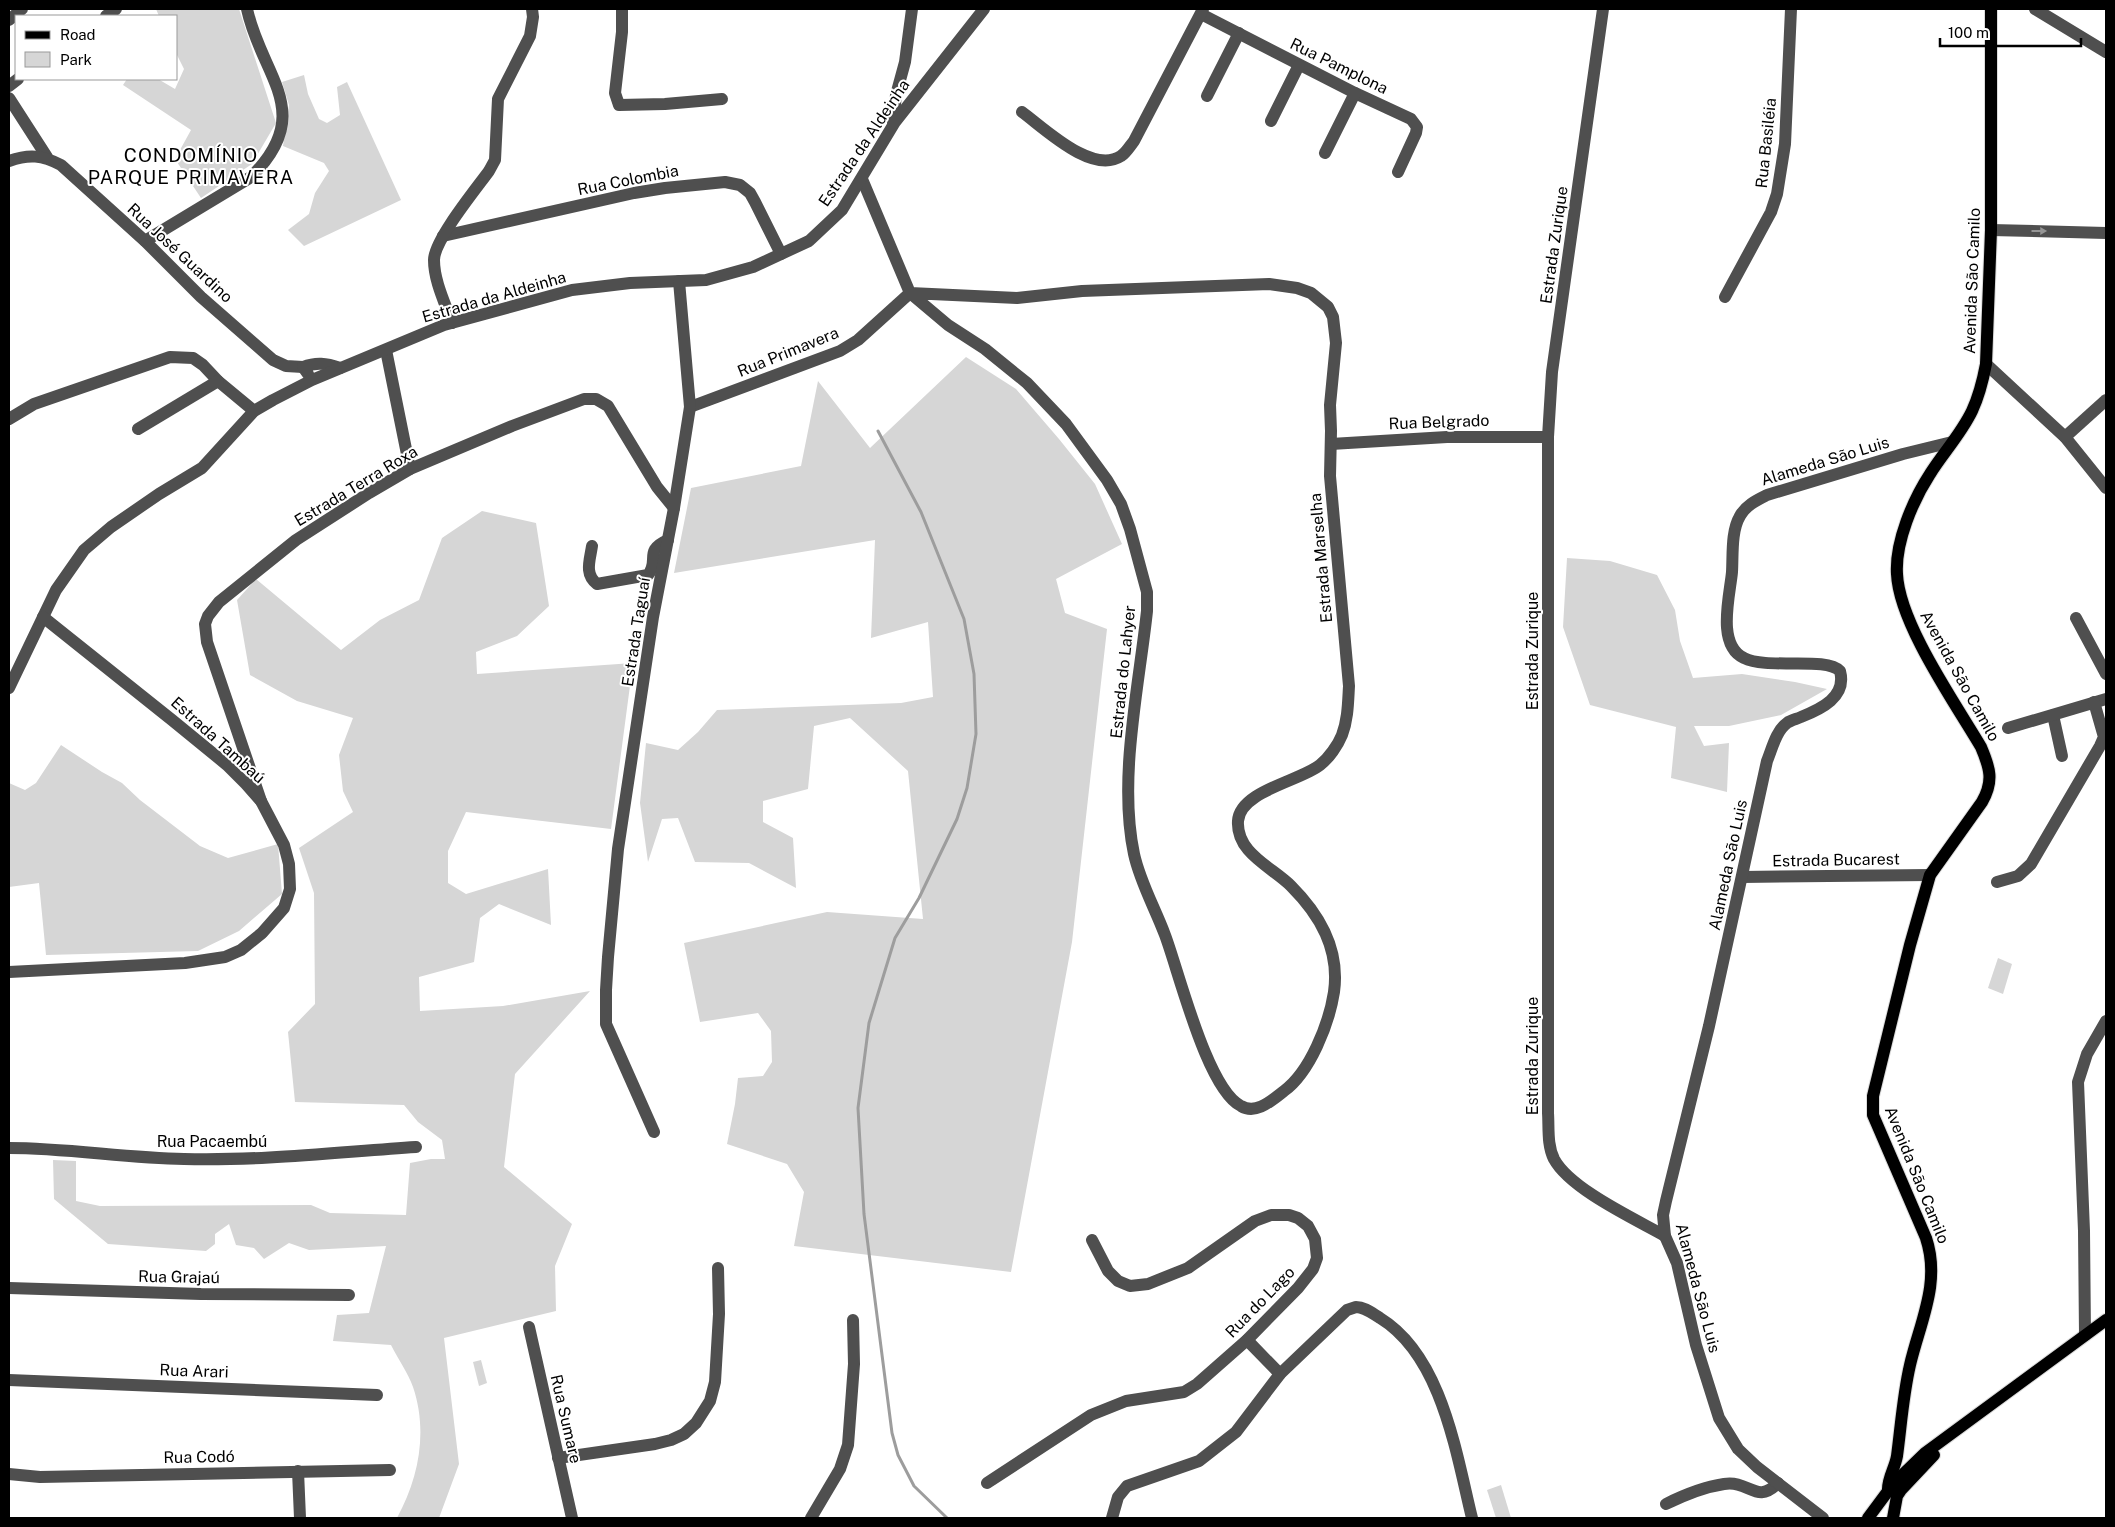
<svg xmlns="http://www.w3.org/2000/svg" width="2115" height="1527" font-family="'Public Sans',sans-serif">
  <rect width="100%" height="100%" fill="#fff"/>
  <g fill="#d6d6d6">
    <path d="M156,9h83l37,114 -24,41 -51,34 -26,-39 16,-29 -68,-45 4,-6h31l17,10 9,-20 -8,-16v-37h-17z"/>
    <path d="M304,75l4,19 11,25 8,4 13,-8 -3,-28 10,-5 54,118 -97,46 -16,-16 21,-16 6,-21 14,-22 -5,-8 -41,-17 6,-41 -7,-23z"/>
    <path d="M966,357l50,32 43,50 36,45 27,60 -66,35 9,34 42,16 -35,313 -61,330 -217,-26 10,-54 -17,-28 -60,-20 8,-40 3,-26 25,-2 9,-14 -1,-31 -13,-18 -58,9 -16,-79 143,-31 96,7 -15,-148 -58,-53 -36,8 -6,63 -45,12v21l30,16 3,50 -47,-25 -54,-1 -17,-44 -16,1 -14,43 -8,-59 6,-60 32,7 20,-18 19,-22 184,-7 32,-6 -5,-75 -57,16 4,-98 -201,33 17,-85 110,-22 17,-85 52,67z"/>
    <path d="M482,511l54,12 13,83 -32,30 -41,16 1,22 156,-11 -22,166 -145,-17 -18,39v32l18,11 82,-25 3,56 -52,-21 -19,14 -6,44 -55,15 1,34 83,-5 87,-15 -75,83 -11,93 68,57 -17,42 1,45 -112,27 15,126 -20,54h-42c22,-40 31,-87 16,-131 -5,-14 -15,-28 -22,-42l-58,-4 4,-26 32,-2 17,-67 -77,4 -20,-7 -25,16 -10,-11 -18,-3 -7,-21 -14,10v10l-9,7 -98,-7 -54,-45 -1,-39 23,1v40l24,5 211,-1 19,8 76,2 4,-52 21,-4h14l-3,-19 -24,-18 -14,-17 -109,-3 -7,-70 27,-28 -1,-111 -15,-45 54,-36 -10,-21 -4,-36 14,-37 -56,-17 -47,-26 -13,-75 19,-21 85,71 39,-30 39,-20 23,-62z"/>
    <path d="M1567,558l43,3 47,14 18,35 5,31 13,37 49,-4 53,8 32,7 -46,26 -52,11h-35l10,20 25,-3 -2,49 -56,-14 5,-51 -86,-22 -27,-78z"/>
    <path d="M61,745l41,27 20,11 18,17 60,46 28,12 50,-14 4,50 -43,37 -41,20 -152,4 -7,-72 -30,4v-104l16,7 11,-7z"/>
    <path d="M1998,958l14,6 -9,30 -15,-6z"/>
    <path d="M481,1360l6,23 -8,3 -6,-24z"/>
    <path d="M1501,1485l10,33h-15l-9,-28z"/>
  </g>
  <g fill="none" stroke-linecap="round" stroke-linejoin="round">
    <path stroke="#9d9d9d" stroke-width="3" d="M878,431l43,81 43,107 10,55 2,60 -9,54 -10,31 -38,79 -24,40 -26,85 -11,85 6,106 28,219 6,22 16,31 33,32"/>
    <defs>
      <g id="major">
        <path d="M1888,1489c0,-12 7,-21 9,-33 4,-30 6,-61 13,-91 10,-43 31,-82 16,-127l-53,-123v-19l37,-151 20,-70 52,-73c12,-21 8,-34 -1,-55 -26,-44 -82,-124 -84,-173 -2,-32 16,-74 33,-100 13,-21 31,-40 42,-63 7,-15 11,-31 14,-47l5,-134v-221"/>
        <path d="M1868,1518l26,-35 31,-30 181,-133"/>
        <path d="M1893,1518l4,-22 4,-6 33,-35"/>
      </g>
    </defs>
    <use href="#major" stroke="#dbdbdb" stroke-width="14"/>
    <g stroke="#4f4f4f" stroke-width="12">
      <path d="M622,9v23l-7,61 4,12 46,-1 57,-5"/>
      <path d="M1603,9l-51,363 -4,65v676c1,15 -1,32 6,46 16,30 81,60 111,77"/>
      <path d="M2035,9l71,43"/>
      <path d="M1201,14l154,79 56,26 6,8 -1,6 -18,39"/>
      <path d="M106,16l10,-7"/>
      <path d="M9,20l13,-11"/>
      <path d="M9,86l9,-7"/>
      <path d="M1207,96l32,-63"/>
      <path d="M9,98l38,59"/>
      <path d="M1022,112c22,16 70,63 99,44 5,-3 9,-10 13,-15l69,-132"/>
      <path d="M1271,121l28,-56"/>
      <path d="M893,123l3,-28 9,-33 7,-53"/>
      <path d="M1325,153l30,-60"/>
      <path d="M9,161c20,-7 33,-6 52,4l84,76 56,56 72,63 13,6 17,1"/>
      <path d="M1991,230l115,3"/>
      <path d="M443,236l191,-43 31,-5 60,-6 15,3 10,8 5,9 26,52"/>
      <path d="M145,241l106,-64c66,-65 10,-101 -4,-168"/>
      <path d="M1725,297l46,-85 6,-18 8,-50 6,-135"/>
      <path d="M452,323c-7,-20 -18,-42 -18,-63 0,-20 42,-71 55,-89l6,-11 3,-61 32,-63 3,-19 -1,-8"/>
      <path d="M386,350l24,119"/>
      <path d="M1986,364l79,73 41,51"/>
      <path d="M308,374l-5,-7c13,-5 23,-4 37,1"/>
      <path d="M690,407l150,-56 18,-11 52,-47 107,5 65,-7 187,-7 28,4 14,5 17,14 5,10 3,26 -6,62 1,26 -1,45 19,210c-1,17 -1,33 -7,49 -4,10 -13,23 -22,30 -20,16 -80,26 -82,56 -2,32 34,46 53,65 29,29 49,63 43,106 -5,32 -24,80 -50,99 -13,10 -28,24 -43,15 -34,-17 -62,-134 -76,-171 -10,-27 -25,-53 -31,-81 -16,-75 5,-168 13,-243v-19l-17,-63 -9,-25 -14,-24 -41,-56 -39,-41 -42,-34 -37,-24 -38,-32 -48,-114"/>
      <path d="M9,419l25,-15 136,-47 23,1 10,7 15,16 36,30"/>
      <path d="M138,429l80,-48"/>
      <path d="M2065,437l41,-37"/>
      <path d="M1331,444l116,-7h101"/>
      <path d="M592,546c-2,14 -8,28 5,38l51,-9c12,-15 -5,-24 20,-35"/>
      <path d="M2076,618l30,56"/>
      <path d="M9,688l47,-98 28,-40 27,-23 48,-33 43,-26 52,-57 19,-11 39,-20 132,-55 128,-35 58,-7 76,-3 47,-13 56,-26 33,-31 53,-88 89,-113"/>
      <path d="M2053,715l9,41"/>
      <path d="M2008,728l98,-29"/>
      <path d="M261,801l-54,-159 -2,-18 3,-8 11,-14 77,-62 73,-47 41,-24 102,-43 72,-27h12l12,7 49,81 17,21"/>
      <path d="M1742,877l188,-2"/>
      <path d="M1997,882l21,-6 13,-12 69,-118 4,-9 -10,-35"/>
      <path d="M9,972l176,-9 40,-6 16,-7 21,-17 22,-25 6,-19 -1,-25 -5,-19 -23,-44 -15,-17 -19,-19 -55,-45 -129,-103"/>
      <path d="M654,1132l-48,-108v-34l2,-33 10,-108 35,-232 21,-109 16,-101 -11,-126"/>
      <path d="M9,1148c58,0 116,10 175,11 77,2 155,-7 232,-12"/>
      <path d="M9,1288l192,6 148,1"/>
      <path d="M529,1327l43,191"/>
      <path d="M2085,1335l-1,-104 -6,-149 9,-28 19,-33"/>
      <path d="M1247,1340l33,34"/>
      <path d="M9,1380l368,15"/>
      <path d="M558,1458l97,-14 16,-4 13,-6 12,-11 14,-22 5,-19 4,-68 -1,-46"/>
      <path d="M298,1471l2,47"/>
      <path d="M9,1474l31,3 350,-7"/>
      <path d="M987,1483l104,-68 35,-14 58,-9 13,-8 50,-44 51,-52 15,-19 4,-11 -2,-19 -7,-13 -10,-8 -9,-3h-18l-16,6 -67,47 -40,16 -18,2 -12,-5 -10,-10 -16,-31"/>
      <path d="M1666,1504c18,-9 38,-17 58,-20 26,-4 32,21 54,-1"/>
      <path d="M811,1518l29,-49 8,-24 6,-81 -1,-44"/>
      <path d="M1112,1518l6,-21 9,-11 72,-25 37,-29 44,-58 67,-64 9,-3c9,0 17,7 24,11 62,38 76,135 92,200"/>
      <path d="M1823,1518l-66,-51 -19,-18 -19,-31 -23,-73 -19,-82 -12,-27 -2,-21 3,-14 43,-175 58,-265c5,-12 9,-30 20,-38 4,-3 10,-4 14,-6 20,-8 46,-20 39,-46 -14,-15 -73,-1 -96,-13 -28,-13 -14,-63 -12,-86 1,-17 -1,-41 8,-56 6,-11 17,-16 27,-21l136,-41 49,-12"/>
    </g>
    <use href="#major" stroke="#000" stroke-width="12"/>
  </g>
  <defs><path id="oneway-solid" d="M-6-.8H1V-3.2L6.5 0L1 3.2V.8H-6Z" transform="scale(1.25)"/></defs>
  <use fill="#959595" href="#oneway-solid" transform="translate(2039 231)"/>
  <g text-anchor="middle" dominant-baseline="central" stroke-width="4" stroke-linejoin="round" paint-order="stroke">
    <g font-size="16" fill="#000" stroke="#fff">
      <text transform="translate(1339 66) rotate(26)">Rua Pamplona</text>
      <text transform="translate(864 143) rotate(-56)">Estrada da Aldeinha</text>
      <text transform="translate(1766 143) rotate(-84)">Rua Basiléia</text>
      <text transform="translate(628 180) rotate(-11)">Rua Colombia</text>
      <text transform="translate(1554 245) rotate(-82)">Estrada Zurique</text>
      <text transform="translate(180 253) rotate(43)">Rua José Guardino</text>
      <text transform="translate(1972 281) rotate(-88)">Avenida São Camilo</text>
      <text transform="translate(494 297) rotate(-16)">Estrada da Aldeinha</text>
      <text transform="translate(788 352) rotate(-22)">Rua Primavera</text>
      <text transform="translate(1439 422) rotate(-2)">Rua Belgrado</text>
      <text transform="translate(1825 461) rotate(-17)">Alameda São Luis</text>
      <text transform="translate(356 486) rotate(-31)">Estrada Terra Roxa</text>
      <text transform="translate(1321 558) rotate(-95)">Estrada Marselha</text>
      <text transform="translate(636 632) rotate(-81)">Estrada Taguaí</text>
      <text transform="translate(1532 651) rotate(-90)">Estrada Zurique</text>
      <text transform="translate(1123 672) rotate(-84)">Estrada do Lahyer</text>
      <text transform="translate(1960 676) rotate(61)">Avenida São Camilo</text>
      <text transform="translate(218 740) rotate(42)">Estrada Tambaú</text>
      <text transform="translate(1836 860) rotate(-1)">Estrada Bucarest</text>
      <text transform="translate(1728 865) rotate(-78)">Alameda São Luis</text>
      <text transform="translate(1532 1056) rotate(-90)">Estrada Zurique</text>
      <text x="212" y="1141">Rua Pacaembú</text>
      <text transform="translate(1917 1175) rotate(68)">Avenida São Camilo</text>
      <text transform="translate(179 1277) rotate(1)">Rua Grajaú</text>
      <text transform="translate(1698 1288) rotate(75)">Alameda São Luis</text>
      <text transform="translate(1260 1302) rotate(-46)">Rua do Lago</text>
      <text transform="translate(194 1371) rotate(2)">Rua Arari</text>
      <text transform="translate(566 1419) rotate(77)">Rua Sumare</text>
      <text transform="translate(199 1457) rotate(-1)">Rua Codó</text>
    </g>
    <g font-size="19" letter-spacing="1" fill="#000" stroke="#fff">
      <text x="191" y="155">CONDOMÍNIO<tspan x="191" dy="22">PARQUE PRIMAVERA</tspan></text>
    </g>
  </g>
  <rect width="2115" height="1527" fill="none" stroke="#000000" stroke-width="20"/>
  <rect x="15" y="15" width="162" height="65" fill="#ffffff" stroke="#999999"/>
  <rect x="25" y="31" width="25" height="8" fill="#000000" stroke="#999999"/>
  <text x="60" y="40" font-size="15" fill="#000000">Road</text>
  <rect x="25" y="52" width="25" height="15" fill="#d6d6d6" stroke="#999999"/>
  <text x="60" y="65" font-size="15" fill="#000000">Park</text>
  <path d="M1940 38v8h141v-8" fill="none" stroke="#000000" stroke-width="2.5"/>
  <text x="1948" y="38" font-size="15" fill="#000000" stroke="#ffffff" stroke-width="4" paint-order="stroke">100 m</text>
</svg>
